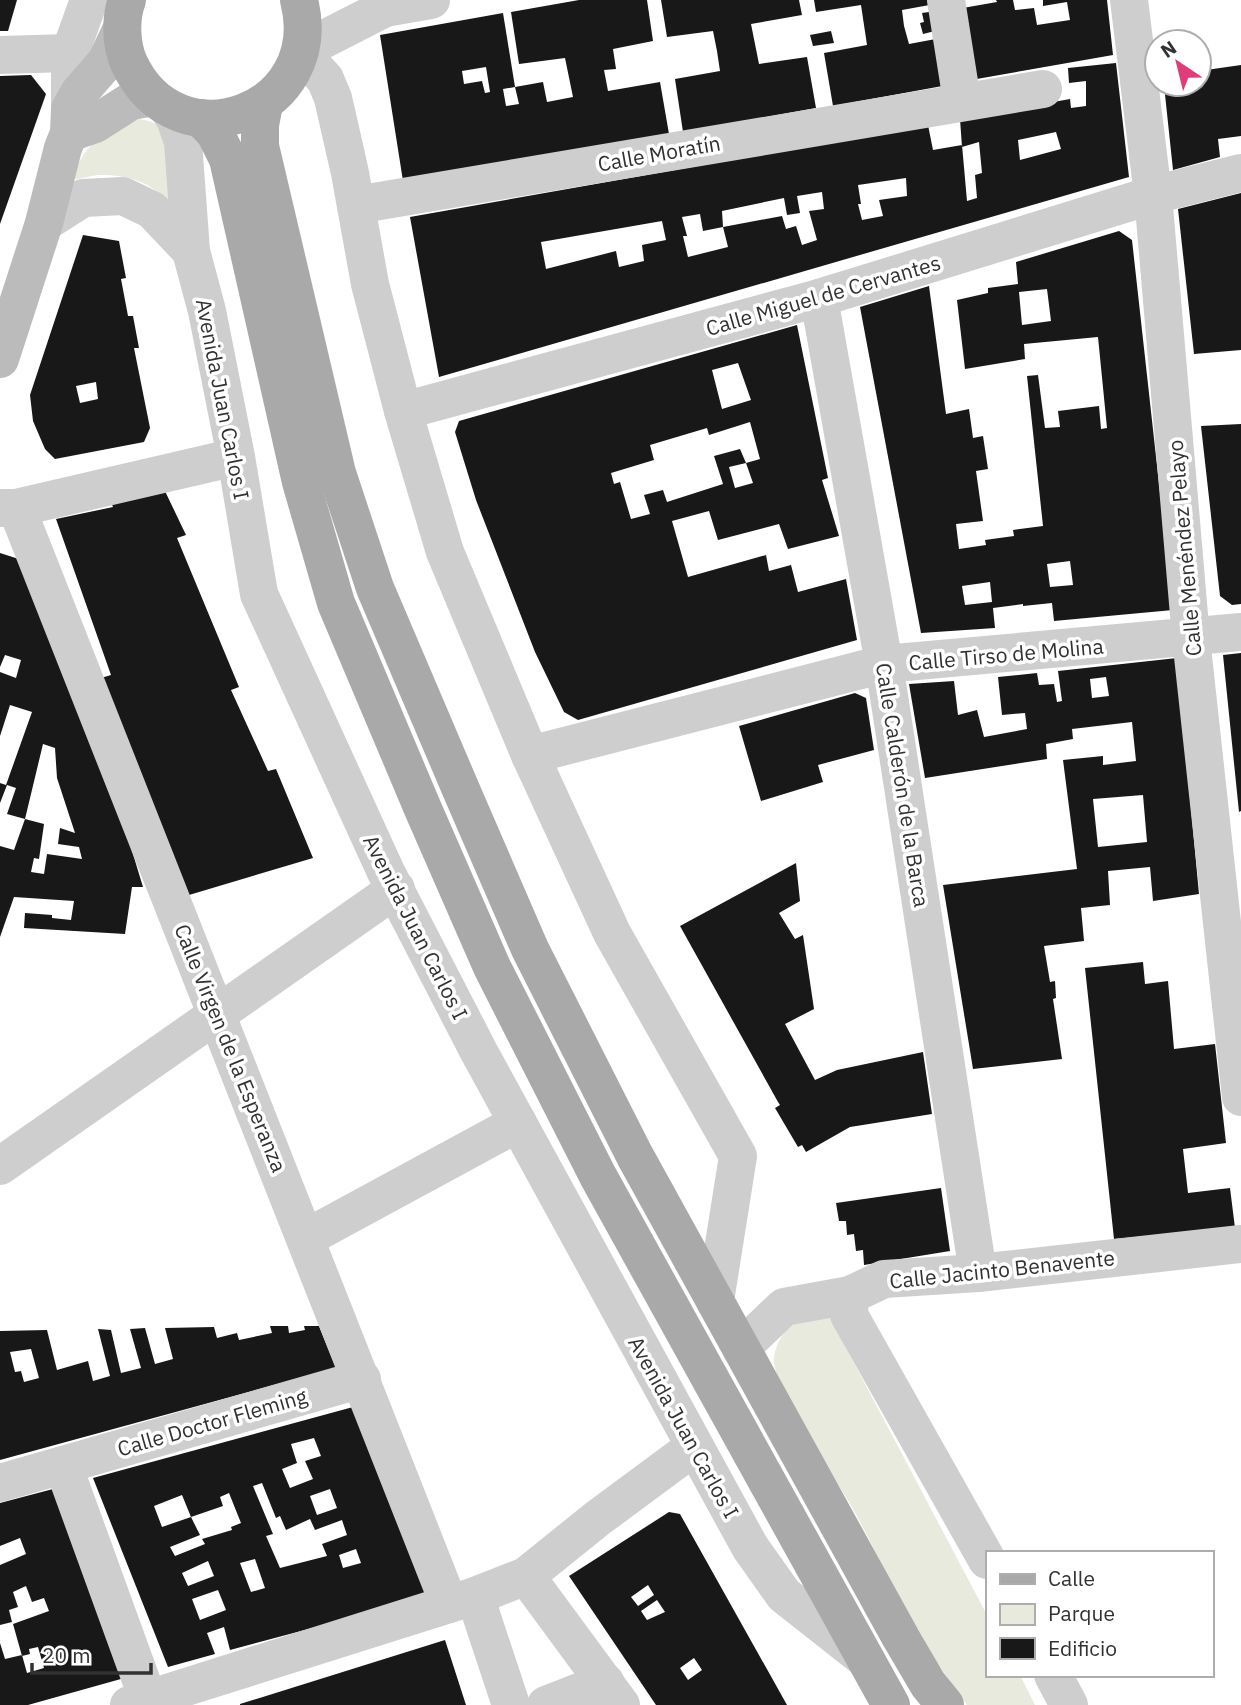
<svg xmlns="http://www.w3.org/2000/svg" width="1241" height="1705" font-family="'IBM Plex Sans',sans-serif">
  <rect width="100%" height="100%" fill="#fff"/>
  <g fill="#e8eadd">
    <path d="M139,119c7,1 16,3 21,8 11,11 10,61 11,78 -19,-23 -43,-31 -73,-30 -10,1 -18,5 -27,4 18,-42 30,-42 68,-60z"/>
    <path d="M826,1310l161,305v60h33l15,30h-68c-17,-23 -33,-46 -48,-71 -26,-42 -45,-89 -70,-132 -15,-26 -79,-119 -75,-145 6,-32 26,-37 52,-47z"/>
  </g>
  <g fill="#181818" fill-rule="evenodd">
    <path d="M0,0h17l-9,31h-8z"/>
    <path d="M579,0h68l6,41 -40,8 3,20 -12,1 4,21 52,-9 9,52 -266,47 -23,-146 123,-22 12,74 28,-5 4,20 26,-5 -8,-39 -46,6 -8,-52zM486,67l4,25 -5,1 -3,-12 -18,3 -2,-13zM515,87l4,17 -13,2 -3,-17z"/>
    <path d="M661,0h138l3,15 -51,9 8,40 48,-7 9,51 -133,24 -8,-53 45,-8 -3,-20 -4,-20 -46,6z"/>
    <path d="M814,0h120l1,4 -33,6 2,16 5,18 32,-6 7,47 -115,21 -9,-53 43,-8 -6,-40 -45,7z"/>
    <path d="M996,0h17l2,10 19,-2 3,17 33,-5 -3,-18 -24,4v-6h64l6,55 -142,25 -14,-71 40,-7z"/>
    <path d="M936,11l3,19 -16,4 -3,-11 4,-1 -2,-9z"/>
    <path d="M831,31l3,12 -21,3 -3,-11z"/>
    <path d="M1116,63l13,114 -690,200 -29,-160 518,-92 5,25 29,-5 5,56 10,-3 -2,-23 7,-2 -3,-31 -17,5 -2,-28 110,-20 1,9 15,-2v-25l-17,2 -1,-15zM1056,132l5,17 -41,11 -2,-20zM906,178l1,18 -28,4 4,16 -21,4 -4,-16h3l-3,-19zM822,192l2,17 -15,2 8,29 -15,5 -6,-19 -10,3 -4,-13 -59,11 5,20 -40,10 -5,-21h4l-5,-19 18,-3 3,17 20,-4 -1,-16 62,-13 3,17 13,-2 -3,-17zM662,221l4,19 -24,5 2,16 -25,6 -3,-16 -70,18 -5,-27z"/>
    <path d="M1241,65v71l-23,3 2,18 -47,13 -9,-85 35,-1v-13z"/>
    <path d="M31,75l15,19 -46,130v-148z"/>
    <path d="M1241,193v157l-47,4 -16,-145z"/>
    <path d="M1119,231l13,9 41,370 -119,11 -2,-18 -29,3v-2l-30,4 2,20 -74,5 -61,-326 69,-21 17,128 23,-5 4,29 10,-2 5,33 -12,2 7,50 -27,3 3,25 27,-4 -1,-5 29,-4 -1,-6 30,-4 -16,-150 11,-1 7,53 15,-1 -2,-16 41,-5 2,23 6,-1 -9,-91 -74,7 1,15 -60,10 -8,-69 31,-7v-5l30,-4 -2,-22zM1047,289l4,32 -29,4 -3,-33zM1070,561l3,24 -23,2 -3,-23zM990,582l2,20 -27,3 -3,-19z"/>
    <path d="M83,235l36,6 7,37 -5,1 7,37h5l6,32h-5l16,80 -6,14 -89,17 -10,-10 -12,-28 -3,-26zM96,382l2,17 -18,4 -4,-17z"/>
    <path d="M797,325l31,153 -6,2 17,56 -51,13 -9,-25 -61,16 -9,-29 -37,10 16,56 78,-22 3,16 22,-6 7,27 48,-13 11,61 -279,80 -14,-8 -29,-60 -59,-152 -21,-68 4,-11zM738,363l13,37 -29,9 -10,-39zM750,422l10,37 -14,4 -6,-14 -26,7 9,28 -56,18 -4,-12 -19,5 6,19 -19,5 -11,-37 -6,2 -3,-11 43,-13 -4,-15 57,-17 2,7zM746,463l7,20 -18,5 -6,-21z"/>
    <path d="M1241,424v180l-9,1 -12,-9 -19,-170z"/>
    <path d="M164,489l22,46 -9,3 62,149 -8,3 37,81 8,-2 37,89 -124,37 -88,-217 10,-3 -55,-156 57,-12 -4,-9z"/>
    <path d="M0,553l25,8 80,201 38,125h-11l-7,47 -101,-6 1,-15 27,2v3l19,2 3,-19 -60,-4 -14,40v-91l14,4 11,-31 19,5 -5,35 -5,-1 -3,14 13,2 3,-20 35,5 -3,-12 -21,-3 2,-16 15,5 -18,-55 -2,-30 -12,-4 -18,75 -18,-5 9,-26 -9,-3 -7,18v-20l6,2 26,-73 -22,-7 -10,31v-64l16,6 5,-18 -16,-5 -5,12z"/>
    <path d="M1241,653v158l-2,1 -16,-157z"/>
    <path d="M1177,658l22,236 -46,7 -3,-34 -42,4 2,34 -29,3 3,33 -40,5 6,36 5,-1 1,17 -3,1 9,60 -89,10 -30,-184 134,-16 -14,-109 40,-4v9l33,-4 -4,-39 -60,7 1,10 -27,5 1,15 -122,19 -16,-94 45,-3 4,34 19,-5 7,27 43,-8 -2,-16 -23,2 -4,-38 39,-4 2,12 15,-1 3,18 5,-1 -4,-30zM1106,677l3,19 -17,2 -2,-19zM1143,795l4,47 -49,5 -5,-48z"/>
    <path d="M855,693l11,5 8,52 -56,15 5,17 -62,19 -22,-75z"/>
    <path d="M796,863l4,38 -21,12 16,26 8,-4 11,74 -29,15 30,56 22,-10 86,-18 9,62 -82,13 -44,25 -4,-7 -4,2 -23,-39 5,-3 -2,-3 -98,-176z"/>
    <path d="M1143,962l2,22 23,-3 6,68 41,-5 11,99 -43,6 5,44 42,-5 5,40 -121,11 -29,-271z"/>
    <path d="M941,1188l9,63 -86,14 -1,-15 -7,1 -2,-17 -7,1 -1,-14h-7l-3,-18z"/>
    <path d="M270,1326h18l1,7 16,-3 -1,-4h15l17,42 -336,92v-129l47,-1 10,40 31,-9 5,20 17,-5 -12,-47 13,1 10,43 20,-5 -11,-39 15,-1 10,36 18,-5 -8,-31 49,-1 3,11 20,-5 2,7 33,-7zM31,1349l8,29 -15,4 -3,-11 -6,1 -5,-20z"/>
    <path d="M353,1407l76,190 -199,53 -6,-23 -17,6 8,21 -47,13 -75,-189zM314,1438l7,18 -16,5 8,18 -23,9 -8,-19 15,-6 -6,-19zM262,1483l14,35 4,-2 6,14 24,-11 5,11 27,-10 5,15 -25,9 5,12 -47,12 -14,-32 7,-2 -20,-48zM330,1489l7,19 -20,7 -7,-19zM229,1493l12,30 -10,4 1,3 -30,9 3,5 -30,12 -5,-9 30,-12 -9,-18 32,-11 -3,-9zM182,1495l9,22 -29,10 -8,-21zM356,1549l5,14 -18,5 -4,-13zM255,1559l10,29 -14,4 -11,-29zM208,1561l6,15 -26,10 -6,-13zM218,1590l8,20 -26,10 -8,-21z"/>
    <path d="M53,1489l75,188 -100,28h-28v-62l5,16 17,-4 5,18 17,-5 -6,-21 -9,2 1,5 -8,2 -9,-32 36,-13 -5,-13 -12,4 -6,-16 -13,6 5,15 -9,3 3,12 -12,3v-60l26,-11 -6,-16 -20,8v-43z"/>
    <path d="M669,1512l11,2 107,191h-131l-87,-129zM648,1585l6,10 -16,11 -7,-9zM657,1600l8,12 -18,8 -6,-9zM694,1658l8,12 -14,10 -8,-12z"/>
    <path d="M445,1640l21,65h-226v-1z"/>
  </g>
  <g fill="none" stroke-linecap="round" stroke-linejoin="round">
    <g stroke="#cecece" stroke-width="38">
      <path d="M946,0l16,101"/>
      <path d="M1129,0l24,195 38,443 50,459"/>
      <path d="M301,51l84,-43 46,-8"/>
      <path d="M0,55l70,-2"/>
      <path d="M299,57l13,8 13,14 8,19 17,75 20,111 33,127 42,141 85,203 82,178 126,223 -23,145"/>
      <path d="M168,108l7,11 8,23 8,109 16,60 29,146 23,137 127,278 93,180 271,495 34,48 80,63"/>
      <path d="M70,109v-56l19,-53"/>
      <path d="M356,205l687,-116"/>
      <path d="M44,223l39,-25 40,-2 29,14 39,41"/>
      <path d="M819,298l65,366 94,609"/>
      <path d="M403,411l416,-113 334,-103 88,-22"/>
      <path d="M0,508h16l7,16 426,1080"/>
      <path d="M16,508l220,-51"/>
      <path d="M530,755l354,-91 357,-32"/>
      <path d="M0,1166l396,-277"/>
      <path d="M306,1238l212,-115"/>
      <path d="M850,1295l-1,20 138,245"/>
      <path d="M741,1348l43,-41 66,-12 34,-16 94,-6 263,-29"/>
      <path d="M63,1465l85,234"/>
      <path d="M0,1483l362,-104"/>
      <path d="M526,1576l95,129"/>
      <path d="M475,1596l36,109"/>
      <path d="M1053,1675l16,30"/>
      <path d="M129,1705l346,-109 51,-20 72,-58 96,-71"/>
      <path d="M546,1705l59,-23"/>
    </g>
    <g stroke="#bbb" stroke-width="38">
      <path d="M69,133l26,-9 36,-23 22,-4"/>
      <path d="M0,359l44,-136 19,-75 6,-15 1,-24 9,-16 27,-31 16,-34"/>
    </g>
    <g stroke="#a9a9a9" stroke-width="38">
      <path d="M127,0c-7,19 -6,45 2,63 48,104 199,50 170,-63"/>
      <path d="M264,104l-4,21v21l77,327 38,115 87,204 68,157 105,207 266,482 27,46 17,21"/>
      <path d="M201,118l14,15 13,26 73,323 35,121 87,206 69,158 106,209 293,529"/>
    </g>
  </g>
  <g text-anchor="middle" dominant-baseline="central" stroke-width="7" stroke-linejoin="round" paint-order="stroke">
    <g font-size="21" fill="#313131" stroke="#fff">
      <text transform="translate(659 153) rotate(-10)">Calle Moratín</text>
      <text transform="translate(823 295) rotate(-16)">Calle Miguel de Cervantes</text>
      <text transform="translate(223 399) rotate(79)">Avenida Juan Carlos I</text>
      <text transform="translate(1184 548) rotate(-95)">Calle Menéndez Pelayo</text>
      <text transform="translate(1006 654) rotate(-5)">Calle Tirso de Molina</text>
      <text transform="translate(903 785) rotate(81)">Calle Calderón de la Barca</text>
      <text transform="translate(416 927) rotate(63)">Avenida Juan Carlos I</text>
      <text transform="translate(231 1048) rotate(68)">Calle Virgen de la Esperanza</text>
      <text transform="translate(1002 1269) rotate(-6)">Calle Jacinto Benavente</text>
      <text transform="translate(212 1422) rotate(-16)">Calle Doctor Fleming</text>
      <text transform="translate(684 1427) rotate(61)">Avenida Juan Carlos I</text>
    </g>
  </g>
  <rect x="986" y="1551" width="228" height="126" fill="#ffffff" stroke="#adadad" stroke-width="2"/>
  <rect x="1000" y="1574" width="35" height="10" fill="#a9a9a9" stroke="#adadad" stroke-width="2"/>
  <text x="1048" y="1586" font-size="21" fill="#313131">Calle</text>
  <rect x="1000" y="1604" width="35" height="21" fill="#e8eadd" stroke="#adadad" stroke-width="2"/>
  <text x="1048" y="1621" font-size="21" fill="#313131">Parque</text>
  <rect x="1000" y="1638" width="35" height="21" fill="#181818" stroke="#adadad" stroke-width="2"/>
  <text x="1048" y="1656" font-size="21" fill="#313131">Edificio</text>
  <g transform="translate(1178 63) rotate(325)"><circle r="33" fill="#ffffff" stroke="#adadad" stroke-width="2"/>
  <path d="M0-5L12 26L0 18L-12 26Z" fill="#e03c7a"/>
  <text y="-10" font-size="19" font-weight="bold" text-anchor="middle" fill="#313131">N</text>
  </g>
  <path d="M32 1663v10h119v-10" fill="none" stroke="#313131" stroke-width="3.5"/>
  <text x="42" y="1663" font-size="21" fill="#313131" stroke="#ffffff" stroke-width="5" paint-order="stroke">20 m</text>
</svg>
